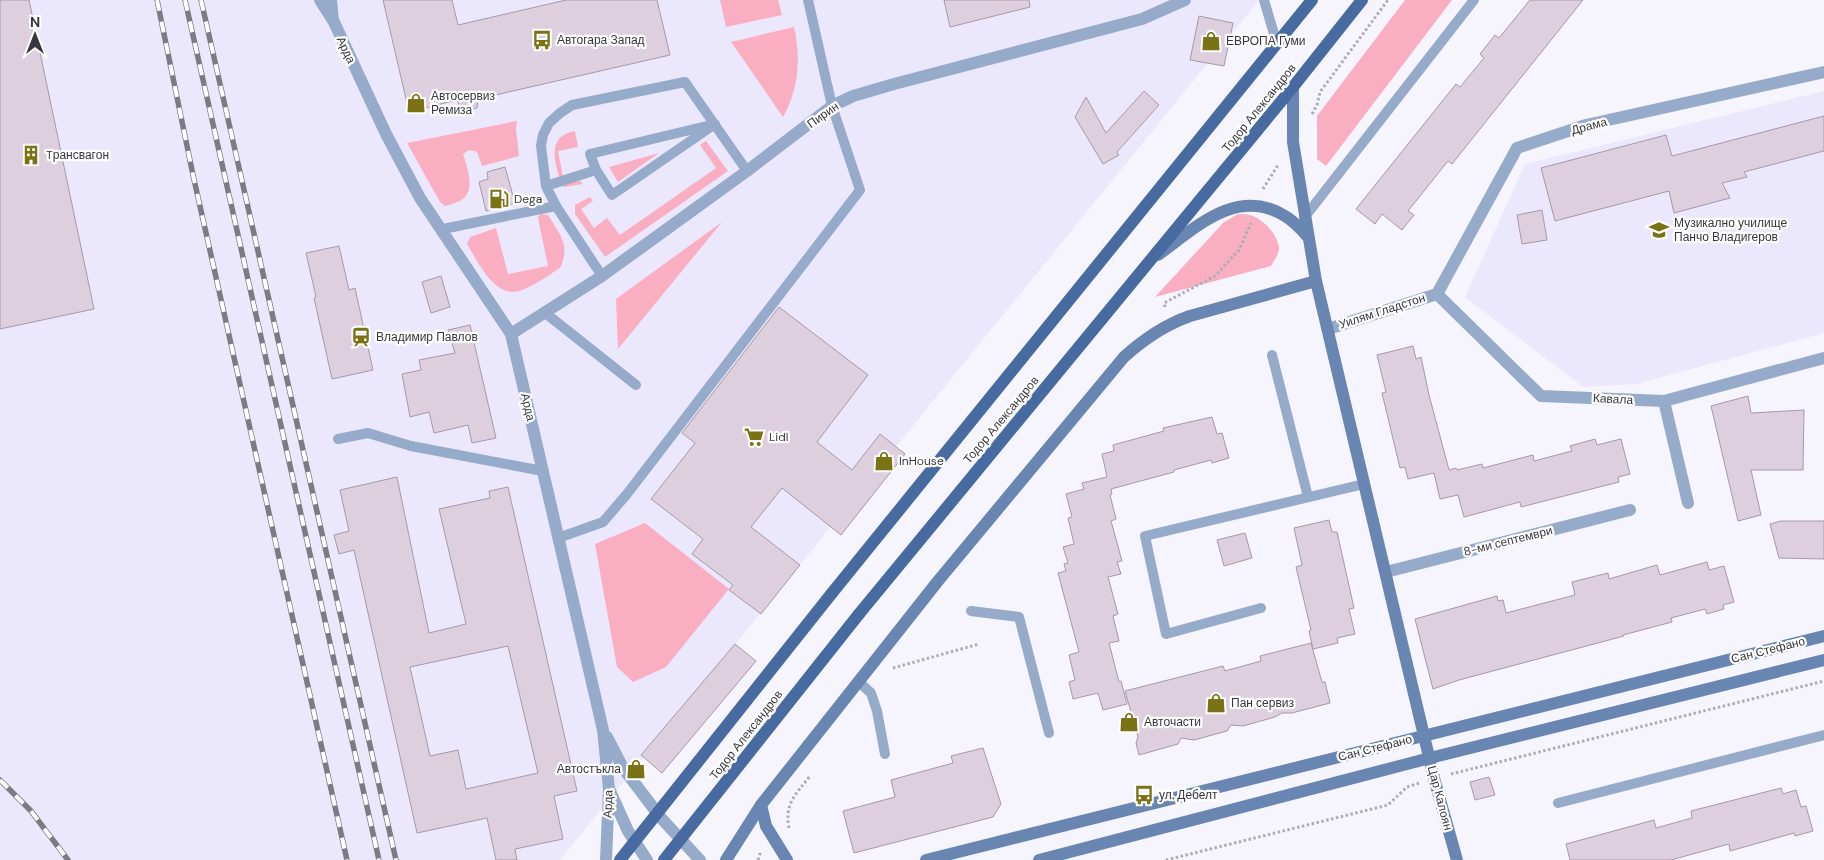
<svg xmlns="http://www.w3.org/2000/svg" width="1824" height="860" font-family="'DM Sans',sans-serif">
  <rect width="100%" height="100%" fill="#f6f4fd"/>
  <g fill="#ebe8fe">
    <path d="M0,0h1259l-699,860h-560z"/>
    <path d="M1824,91v242l-188,51 -53,3 -118,-90 60,-133z"/>
  </g>
  <g fill="#f9aec2">
    <path d="M720,0h58l4,15 -56,12z"/>
    <path d="M1405,0h47l-126,166 -9,-7v-43z"/>
    <path d="M794,27c7,31 5,62 -11,90l-52,-75z"/>
    <path d="M517,121l-1,8 3,27 -37,10 -5,-14 -8,-2 -6,4c4,13 12,33 1,44 -4,4 -13,6 -19,8l-5,-4 -33,-59z"/>
    <path d="M575,131l3,16 -20,4 6,31 17,-1 1,3 -17,3 -3,-1c-7,-22 -17,-50 13,-55z"/>
    <path d="M706,141l22,30 -123,86 -30,-43v-9l15,-8 3,4 -12,8 13,19 13,-10 13,17 96,-67 -16,-23z"/>
    <path d="M659,153l-41,29 -9,-15z"/>
    <path d="M540,214l8,1c12,20 23,30 12,53 -13,8 -27,19 -41,23 -25,7 -42,-31 -52,-47l3,-7 26,-9 12,46 40,-8 -10,-48z"/>
    <path d="M1238,214c4,0 8,0 12,1 12,3 28,19 29,33 0,6 -5,13 -8,18l-116,31 69,-75z"/>
    <path d="M722,222l-104,127 -2,-50z"/>
    <path d="M645,523l84,66 -63,78 -33,15 -16,-15 -22,-123z"/>
  </g>
  <g fill="#decfde" stroke="#a798a7" fill-rule="evenodd">
    <path d="M0,0h29l65,309 -94,20z"/>
    <path d="M383,0h69l6,25 108,-25h91l13,55 -192,44 -1,9 -15,3 -5,-11 -48,12z"/>
    <path d="M944,0h85l1,7 -80,20z"/>
    <path d="M1530,0h53l-131,164 -4,-3 -40,50 6,4 -12,15 -20,-16 -7,10 -19,-15 100,-125 4,3 24,-29 -4,-4 15,-19 4,3z"/>
    <path d="M1199,16l34,7 -9,43 -34,-6z"/>
    <path d="M1144,91l15,14 -42,47 2,3 -16,9 -28,-47 11,-20 20,36z"/>
    <path d="M1824,116v35l-80,21 3,5 -25,6 8,15 -56,15 -5,-22 -114,30 -14,-53 125,-33 6,21z"/>
    <path d="M505,167l10,36 -29,8 -7,-29 9,-3 -1,-7z"/>
    <path d="M1542,210l5,30 -25,4 -5,-29z"/>
    <path d="M339,246l10,44 6,-2 18,82 -41,9 -18,-81 2,-1 -10,-44z"/>
    <path d="M441,276l9,31 -19,6 -9,-31z"/>
    <path d="M779,307l89,68 -51,67 35,28 28,-36 25,20 -64,81 -59,-47 -31,39 49,38 -39,49 -32,-24 4,-5 -41,-31 11,-15 -52,-40 44,-56 -13,-10z"/>
    <path d="M470,325l26,113 -24,5 -4,-18 -34,8 -5,-21 -19,5 -8,-43 19,-4 -2,-10 36,-7 -7,-23z"/>
    <path d="M1413,346l3,13 5,-2 8,38 20,75 7,-2 1,2 25,-6 1,4 50,-13 1,6 38,-10 -2,-5 25,-7 2,6 24,-6 9,35 -12,3 1,5 -98,25 -1,-5 -56,15 -6,-22 -18,4 -6,-26 -26,6 -3,-12 -5,1 -18,-75 4,-1 -9,-37z"/>
    <path d="M1748,396l3,17 53,-3 -1,60h-52l10,45 -23,6 -27,-115z"/>
    <path d="M1212,417l5,17 5,-1 7,25 -17,5 -1,-3 -37,10v2l-63,17 1,5 -2,1 6,24 -5,2 11,40 -5,1 4,12 -13,3 10,37 -5,2 6,25 -10,2 10,39 2,-1 6,23 -24,6 -5,-17 -25,6 -4,-17 6,-2 -6,-25 10,-3 -21,-79 8,-2 -2,-7 4,-1 -5,-16 11,-3 -6,-26 4,-1 -6,-23 18,-5 -2,-6 25,-6 -5,-23 12,-3 -1,-6 51,-14 -1,-3z"/>
    <path d="M397,477l32,156 37,-9 -27,-115 51,-11 -1,-7 19,-4 69,304 -23,5 9,43 -48,10 2,11h-21l-9,-42 -70,15 -63,-283 -15,4 -5,-19 15,-4 -9,-41zM508,646l30,127 -72,16 -8,-39 -28,6 -20,-89z"/>
    <path d="M1329,520l3,12h5l17,76 -5,1 6,25 -18,4 1,5 -25,6 -4,-18 2,-1 -15,-63 6,-2 -8,-37z"/>
    <path d="M1781,521h43v38l-45,-1 -9,-34z"/>
    <path d="M1245,533l7,25 -28,8 -7,-26z"/>
    <path d="M1707,562l2,8 15,-4 10,36 -11,3 1,4 -17,5 -2,-5 -34,9 1,4 -49,13 1,1 -165,44 -26,9 -18,-70 82,-23 1,5 5,-1 3,13 69,-18 -3,-13 36,-9 1,6 48,-14 3,10z"/>
    <path d="M1311,643l11,39h3l5,21 -38,10h-10l-7,4 -32,9 -12,-1 -4,6 -33,9 -13,-2 -3,6 -39,11 -3,-12 2,-6 -13,-46 98,-25 2,5 36,-10 -1,-5z"/>
    <path d="M735,644l21,17 -94,112 -21,-18z"/>
    <path d="M983,748l18,56 -8,13 -139,36 -11,-42 52,-14 -4,-17 62,-17 -2,-7z"/>
    <path d="M1489,777l6,18 -20,5 -5,-18z"/>
    <path d="M1781,788l2,6 13,-4 5,17 5,-1 7,25 -18,5 -1,-3 -64,18 -1,-7 -58,16h-101l-4,-16 88,-24 2,8 36,-10 -1,-7z"/>
  </g>
  <g fill="none" stroke-linecap="round" stroke-linejoin="round">
    <g stroke="#aeadb5" stroke-width="3" stroke-dasharray="2.5 2.5" stroke-linecap="butt">
      <path d="M1312,114l5,-9 3,-13 68,-92"/>
      <path d="M1263,189l15,-24"/>
      <path d="M1165,307l-1,-4 51,-27 24,-26 12,-27"/>
      <path d="M893,668l86,-24"/>
      <path d="M1451,774l373,-93"/>
      <path d="M789,828c-5,-24 7,-34 21,-52"/>
      <path d="M758,860l3,-9"/>
      <path d="M1166,860l222,-55 19,-18 12,-4"/>
    </g>
    <g stroke="#96abc9" stroke-width="10">
      <path d="M332,0l2,21"/>
      <path d="M1264,0l13,44"/>
      <path d="M715,124l-103,71 -16,-25 -6,-16z"/>
      <path d="M546,186l50,-16"/>
      <path d="M1304,218l170,-218"/>
      <path d="M443,229l113,-23"/>
      <path d="M602,276l-46,-70 -10,-20 -5,-40 2,-11 6,-12 11,-10 12,-8 113,-23 62,89"/>
      <path d="M544,312l92,73"/>
      <path d="M1272,355l36,142"/>
      <path d="M338,439l30,-6 43,13 132,25"/>
      <path d="M558,538l45,-16 24,-28 233,-304 -28,-84 -24,-106"/>
      <path d="M1261,608l-95,26 -21,-98 219,-52"/>
      <path d="M971,611l48,6 30,116"/>
      <path d="M859,682l12,11 6,18 8,43"/>
      <path d="M1558,803l266,-68"/>
    </g>
    <g stroke="#96abc9" stroke-width="12">
      <path d="M320,0l14,22 52,112 34,64 91,136 92,396 6,59 -3,71"/>
      <path d="M1437,294l80,-146 69,-23 238,-53"/>
      <path d="M1437,294l104,102 123,5 160,-43"/>
      <path d="M1328,329l109,-35"/>
      <path d="M511,334l91,-58 145,-105 85,-65 21,-10 41,-12 248,-65 43,-19"/>
      <path d="M1664,401l24,102"/>
      <path d="M1386,572l244,-62"/>
      <path d="M607,737l16,31 38,50 39,42"/>
      <path d="M610,791l18,40 19,29"/>
    </g>
    <g stroke="#6886b1" stroke-width="12">
      <path d="M1293,87v55l23,139 118,497 23,82"/>
      <path d="M1158,255c37,-27 79,-69 127,-39 9,5 16,13 23,21"/>
      <path d="M761,805l5,21 21,34"/>
      <path d="M726,860l35,-55 177,-224 186,-224c20,-18 40,-32 66,-41l126,-35"/>
      <path d="M926,860l898,-224"/>
      <path d="M1039,860l391,-102 394,-98"/>
    </g>
    <g stroke="#476ba0" stroke-width="12">
      <path d="M832,593l480,-593"/>
      <path d="M859,614l434,-527 69,-87"/>
    </g>
    <defs>
      <g id="rail">
        <path d="M157,0l36,175 154,685"/>
        <path d="M185,0l194,860"/>
        <path d="M201,0l195,860"/>
        <path d="M0,780l31,31 37,49"/>
      </g>
    </defs>
    <use href="#rail" stroke="#7c7b83" stroke-width="5.5"/>
    <use href="#rail" stroke="#fff" stroke-width="4" stroke-dasharray="11" stroke-linecap="butt"/>
    <g stroke="#476ba0" stroke-width="12">
      <path d="M620,860l212,-267"/>
      <path d="M664,860l195,-246"/>
    </g>
  </g>
  <defs>
    <symbol id="bus-bare" viewBox="-9 -9 18 18"><path d="M-5-6H5V4H4V6H2V4H-2V6H-4V4H-5ZM-3.5-4V0h7V-4ZM-3.5 1.2v1.5H-2V1.2ZM2 1.2v1.5H3.5V1.2Z" fill="#7a7214" stroke="#fff" stroke-width="2.5" paint-order="stroke"/></symbol>
    <symbol id="shop-bare" viewBox="-9 -9 18 18"><path d="M-5-2.5h2.3a2.7 3.5 0 0 1 5.4 0H5L5.5 6h-11ZM-1.5-2.5h3a1.5 2.3 0 0 0-3 0Z" fill="#7a7214" stroke="#fff" stroke-width="2.5" paint-order="stroke"/></symbol>
    <symbol id="building-bare" viewBox="-9 -9 18 18"><path d="M-4-6H4V6H1V3H-1V6H-4ZM-2.5-4.3h1.7v1.8h-1.7ZM.8-4.3h1.7v1.8H.8ZM-2.5-1h1.7V.8h-1.7ZM.8-1h1.7V.8H.8Z" fill="#7a7214" stroke="#fff" stroke-width="2.5" paint-order="stroke"/></symbol>
    <symbol id="fuel-bare" viewBox="-9 -9 18 18"><path d="M-5.5-6h7V0h2V4h1.3V-2.5L3-4.5l.8-.8L6-3V5H2.5V1h-1V6h-7ZM-4.2-4.7v3.2H.2V-4.7Z" fill="#7a7214" stroke="#fff" stroke-width="2.5" paint-order="stroke"/></symbol>
    <symbol id="school-bare" viewBox="-9 -9 18 18"><path d="M0-5L7-2L0 1L-7-2ZM-4 1L0 2.5L4 1V4Q0 6-4 4Z" fill="#7a7214" stroke="#fff" stroke-width="2.5" paint-order="stroke"/></symbol>
    <symbol id="station-bare" viewBox="-9 -9 18 18"><path d="M-3-6H3Q5-6 5-4V2Q5 4 3 4L4.5 6H3L1.5 4h-3L-3 6H-4.5L-3 4Q-5 4-5 2V-4Q-5-6-3-6ZM-3.5-4v3h7v-3ZM-3.5 1v1.5H-2V1ZM2 1v1.5H3.5V1Z" fill="#7a7214" stroke="#fff" stroke-width="2.5" paint-order="stroke"/></symbol>
    <symbol id="supermarket-bare" viewBox="-9 -9 18 18"><path d="M-6-5.5h2.5l.6 2H6L4.5 2H-2.5L-4.4-4H-6ZM-1.5 3.2a1.3 1.3 0 1 0 .1 0ZM3 3.2a1.3 1.3 0 1 0 .1 0Z" fill="#7a7214" stroke="#fff" stroke-width="2.5" paint-order="stroke"/></symbol>
  </defs>
  <g fill-rule="evenodd">
    <use href="#bus-bare" x="528" y="26" width="28" height="28"/>
    <use href="#shop-bare" x="1197" y="27" width="28" height="28"/>
    <use href="#shop-bare" x="402" y="89" width="28" height="28"/>
    <use href="#building-bare" x="17" y="141" width="28" height="28"/>
    <use href="#fuel-bare" x="485" y="185" width="28" height="28"/>
    <use href="#school-bare" x="1645" y="216" width="28" height="28"/>
    <use href="#station-bare" x="347" y="323" width="28" height="28"/>
    <use href="#supermarket-bare" x="740" y="423" width="28" height="28"/>
    <use href="#shop-bare" x="870" y="447" width="28" height="28"/>
    <use href="#shop-bare" x="1202" y="689" width="28" height="28"/>
    <use href="#shop-bare" x="1115" y="708" width="28" height="28"/>
    <use href="#shop-bare" x="622" y="755" width="28" height="28"/>
    <use href="#bus-bare" x="1130" y="781" width="28" height="28"/>
  </g>
  <g text-anchor="middle" dominant-baseline="central" stroke-width="4.5" stroke-linejoin="round" paint-order="stroke">
    <g font-size="12" fill="#37363e" stroke="#fff" text-anchor="start">
      <text x="557" y="40">Автогара Запад</text>
      <text x="1226" y="41">ЕВРОПА Гуми</text>
      <text x="431" y="96">Автосервиз<tspan x="431" dy="14">Ремиза</tspan></text>
      <text x="46" y="155">Tрансвагон</text>
      <text x="514" y="199">Dega</text>
      <text x="1674" y="223">Музикално училище<tspan x="1674" dy="14">Панчо Владигеров</tspan></text>
      <text x="376" y="337">Владимир Павлов</text>
      <text x="769" y="437">Lidl</text>
      <text x="899" y="461">InHouse</text>
      <text x="1231" y="703">Пан сервиз</text>
      <text x="1144" y="722">Авточасти</text>
      <text x="621" y="769" text-anchor="end">Автостъкла</text>
      <text x="1159" y="795">ул. Дебелт</text>
    </g>
    <g font-size="12" fill="#37363e" stroke="#fff">
      <text transform="translate(346 50) rotate(65)">Арда</text>
      <text transform="translate(1259 108) rotate(-51)">Тодор Александров</text>
      <text transform="translate(823 115) rotate(-35)">Пирин</text>
      <text transform="translate(1589 126) rotate(-15)">Драма</text>
      <text transform="translate(1382 311) rotate(-18)">Уилям Гладстон</text>
      <text transform="translate(1613 399) rotate(3)">Кавала</text>
      <text transform="translate(528 407) rotate(77)">Арда</text>
      <text transform="translate(1001 420) rotate(-50)">Тодор Александров</text>
      <text transform="translate(1508 541) rotate(-14)">8-ми септември</text>
      <text transform="translate(1768 650) rotate(-14)">Сан Стефано</text>
      <text transform="translate(746 735) rotate(-52)">Тодор Александров</text>
      <text transform="translate(1375 748) rotate(-14)">Сан Стефано</text>
      <text transform="translate(1440 798) rotate(75)">Цар Калоян</text>
      <text transform="translate(608 804) rotate(-88)">Арда</text>
    </g>
  </g>
  <g transform="translate(35 35)" stroke="#ffffff" stroke-width="4" paint-order="stroke">
  <path d="M0-4L9 19L0 12L-9 19Z" fill="#37363e"/>
  <text y="-8" font-size="14" font-weight="bold" text-anchor="middle" fill="#37363e">N</text>
  </g>
</svg>
